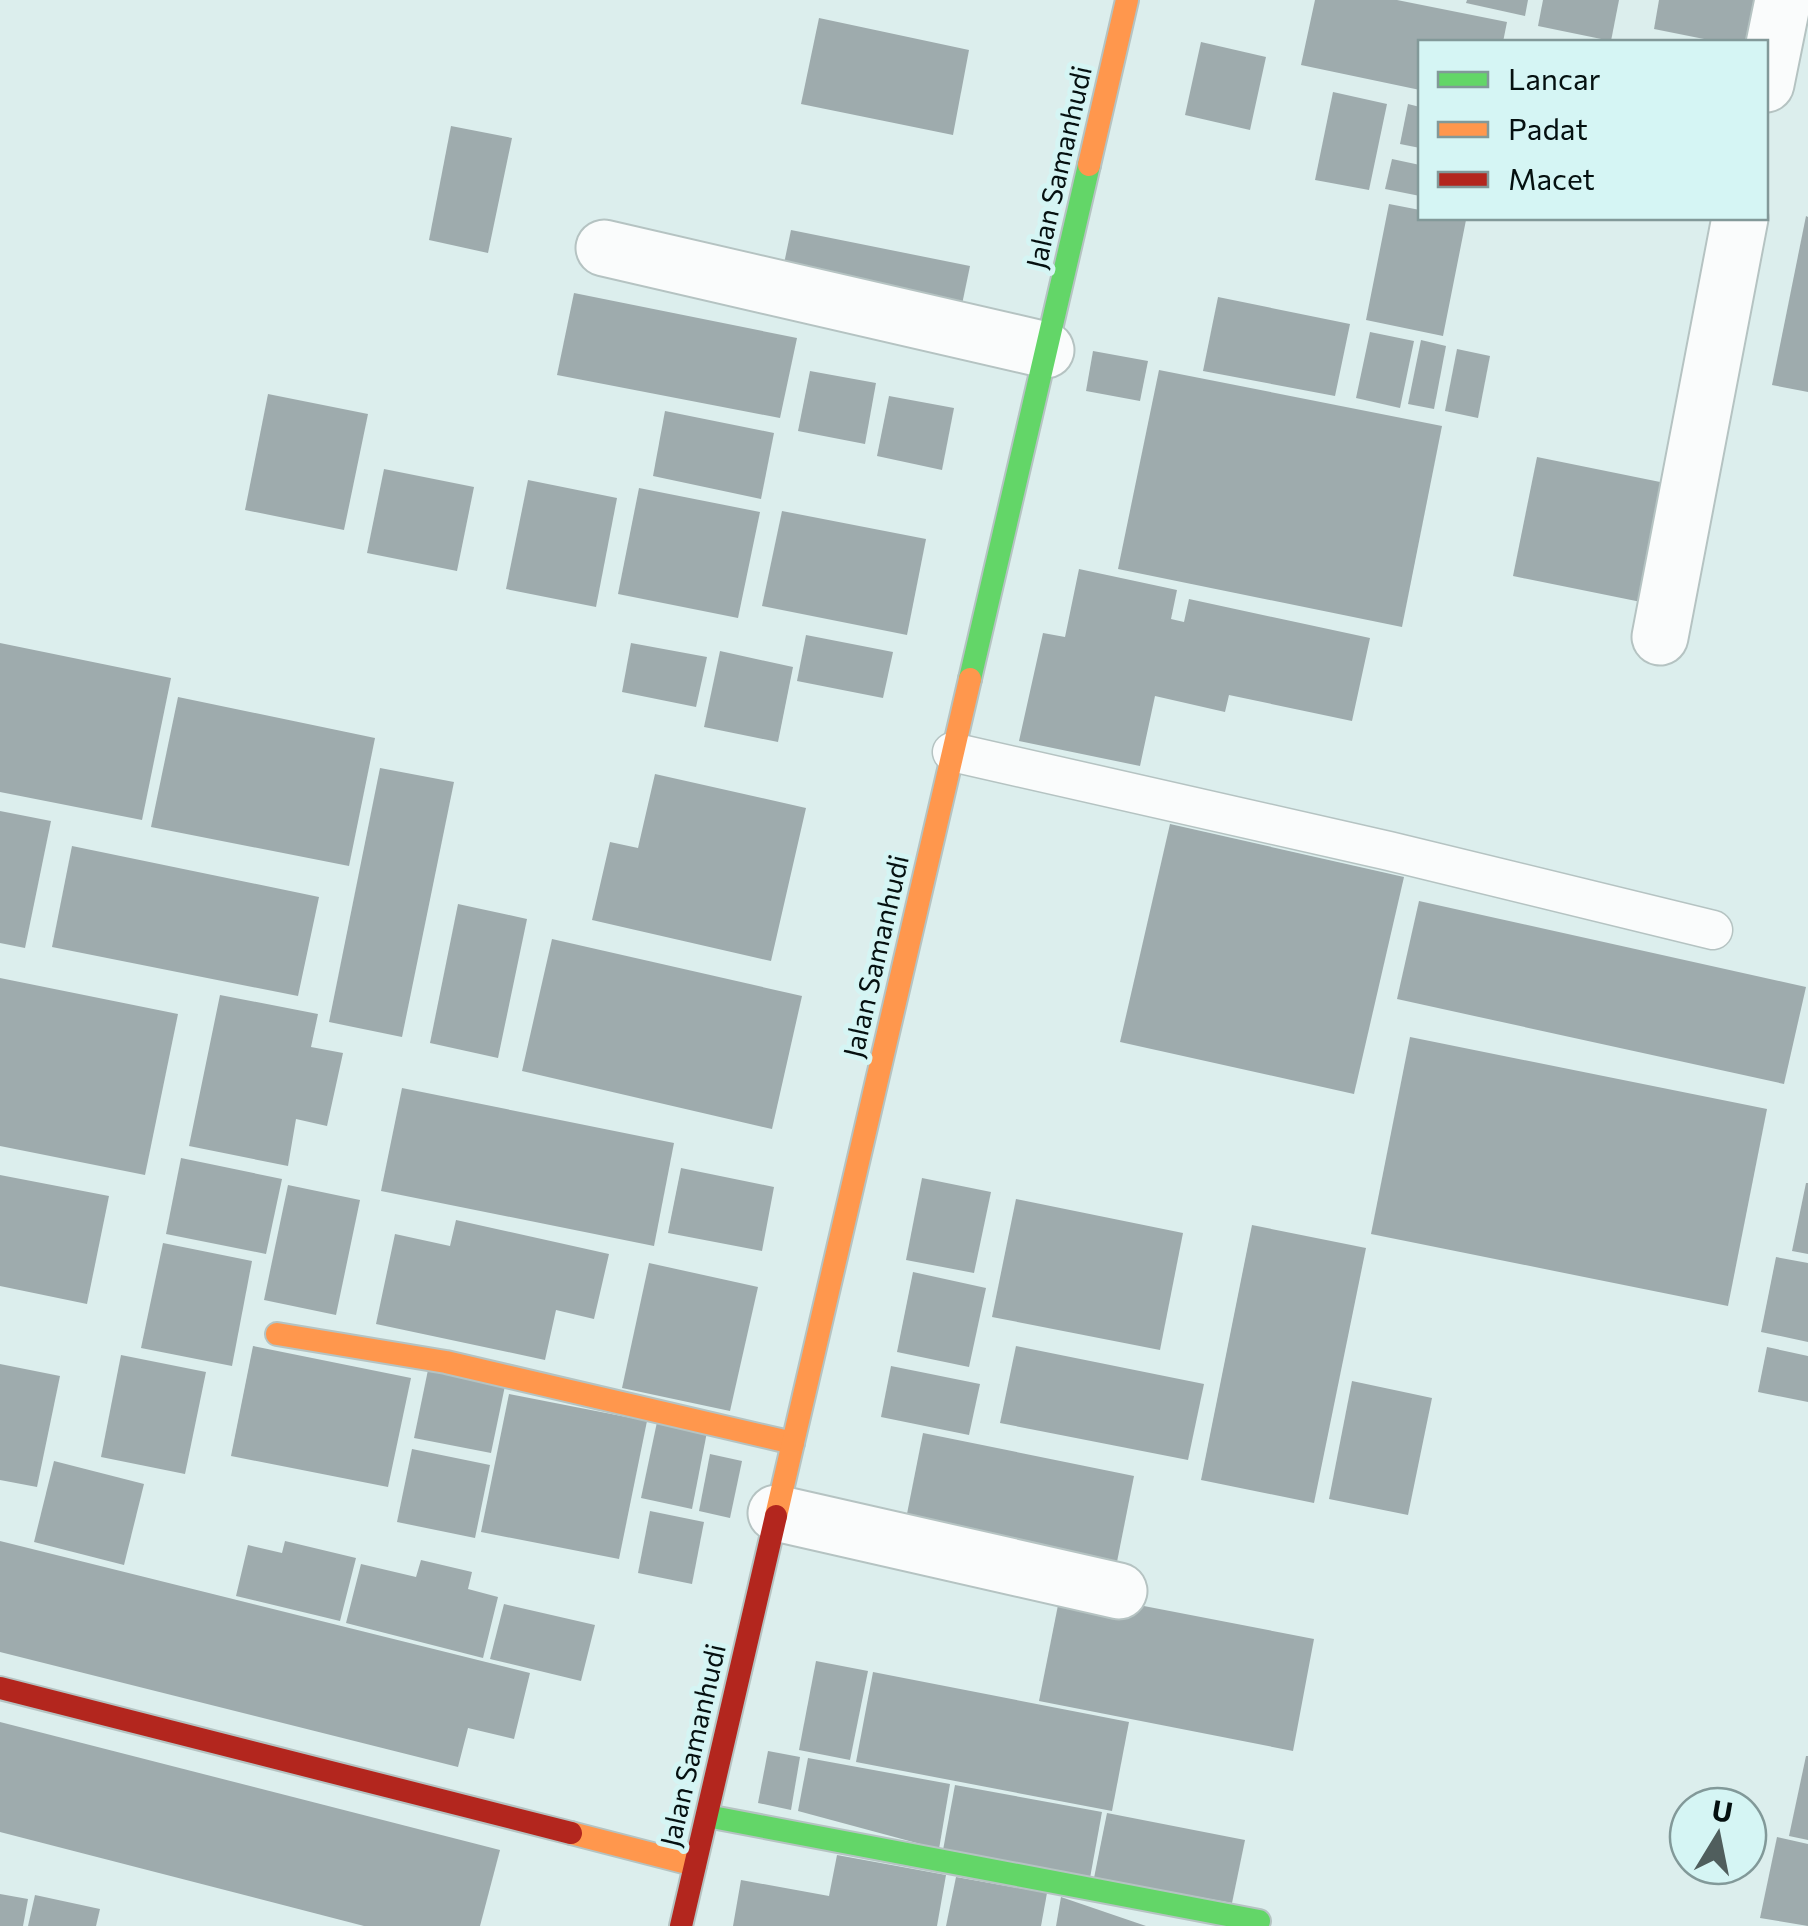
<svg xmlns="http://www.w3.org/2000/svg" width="1808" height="1926" font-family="Commissioner,sans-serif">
  <rect width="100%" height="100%" fill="#dceeed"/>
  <g fill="#9eabad">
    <path d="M1315,0h82l110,22 -4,20h-83v48l-119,-25z"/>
    <path d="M1467,0h61l-3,16 -59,-13z"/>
    <path d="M1543,0h76l-8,41 -73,-15z"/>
    <path d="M1659,0h101l-8,42h-33l-65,-13z"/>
    <path d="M819,18l150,32 -16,85 -152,-31z"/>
    <path d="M1201,42l65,15 -16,73 -65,-15z"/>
    <path d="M1333,92l54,12 -18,86 -54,-10z"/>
    <path d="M1408,104l12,3v41l-20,-4z"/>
    <path d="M451,126l61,12 -24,115 -59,-13z"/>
    <path d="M1392,159l28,6v31l-35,-7z"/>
    <path d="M1389,204l31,6v8l46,2 -23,116 -77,-16z"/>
    <path d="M1806,216l2,1v175l-36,-7z"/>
    <path d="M791,230l179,36 -10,48 -179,-36z"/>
    <path d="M574,293l223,45 -17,80 -223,-43z"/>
    <path d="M1218,297l132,27 -15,72 -132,-25z"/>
    <path d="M1370,332l44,9 -14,67 -44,-10z"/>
    <path d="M1421,340l25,6 -12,63 -26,-5z"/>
    <path d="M1457,349l33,7 -12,62 -33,-7z"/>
    <path d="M1093,351l55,10 -8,40 -54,-10z"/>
    <path d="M1159,370l283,56 -40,201 -284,-58z"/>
    <path d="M810,371l66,12 -11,61 -67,-13z"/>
    <path d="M268,394l100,20 -24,116 -99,-20z"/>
    <path d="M889,396l65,12 -12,62 -65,-14z"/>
    <path d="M665,411l109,22 -13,66 -108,-23z"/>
    <path d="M1537,457l133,27 -24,119 -133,-27z"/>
    <path d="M384,469l90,18 -17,84 -90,-18z"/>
    <path d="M528,480l89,18 -21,109 -90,-18z"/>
    <path d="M639,488l121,24 -22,106 -120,-24z"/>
    <path d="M782,511l144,28 -19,96 -145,-29z"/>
    <path d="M1079,569l98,21 -6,29 13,3 5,-23 181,39 -18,83 -123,-26 -4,17 -70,-16 -15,70 -121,-25 24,-108 22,4z"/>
    <path d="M806,635l87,17 -10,46 -86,-17z"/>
    <path d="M0,643l171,35 -29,142 -142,-28z"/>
    <path d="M631,643l76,14 -11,50 -74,-15z"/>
    <path d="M720,651l73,16 -15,75 -74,-15z"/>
    <path d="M178,697l197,41 -26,128 -198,-39z"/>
    <path d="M380,768l74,14 -52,255 -73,-15z"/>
    <path d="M655,774l151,34 -35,153 -179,-41 18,-78 28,6z"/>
    <path d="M0,811l51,10 -26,127 -25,-5z"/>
    <path d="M1170,824l234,53 -50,217 -234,-52z"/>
    <path d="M72,846l247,51 -21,99 -246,-49z"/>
    <path d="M1419,901l387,86 -22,97 -387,-85z"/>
    <path d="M458,904l69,15 -29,139 -68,-15z"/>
    <path d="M552,939l250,57 -30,133 -250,-58z"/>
    <path d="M0,978l178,36 -33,161 -145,-29z"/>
    <path d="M220,995l98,19 -7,33 32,6 -16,73 -31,-7 -8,47 -99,-20z"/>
    <path d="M1410,1037l357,72 -39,197 -357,-72z"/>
    <path d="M402,1088l272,55 -20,103 -273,-55z"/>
    <path d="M181,1158l101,21 -16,75 -100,-20z"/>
    <path d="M681,1168l93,19 -12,64 -94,-18z"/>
    <path d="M0,1175l109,21 -22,108 -87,-18z"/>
    <path d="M922,1178l69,14 -17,81 -68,-13z"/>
    <path d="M1806,1183h2v71l-16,-3z"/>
    <path d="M288,1185l72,15 -24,115 -72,-15z"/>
    <path d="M1016,1199l167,34 -23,117 -168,-33z"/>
    <path d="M456,1220l153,34 -15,65 -38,-9 -11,50 -169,-36 19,-90 55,12z"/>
    <path d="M1252,1225l114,23 -52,255 -113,-23z"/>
    <path d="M163,1243l89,18 -20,105 -91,-18z"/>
    <path d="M1776,1257l32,6v79l-47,-10z"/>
    <path d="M649,1263l109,24 -28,124 -108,-23z"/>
    <path d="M913,1272l73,16 -17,79 -72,-15z"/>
    <path d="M253,1346l158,32 -23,109 -157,-31z"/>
    <path d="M1016,1346l188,38 -16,76 -188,-37z"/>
    <path d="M1767,1347l41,9v46l-50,-10z"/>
    <path d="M121,1355l85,17 -21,102 -84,-17z"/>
    <path d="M0,1364l60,12 -23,111 -37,-7z"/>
    <path d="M429,1365l77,16 -15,72 -77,-15z"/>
    <path d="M891,1366l89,18 -11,51 -88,-18z"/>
    <path d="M1352,1381l80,17 -24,117 -79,-16z"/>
    <path d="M509,1394l138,27 -28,138 -138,-27z"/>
    <path d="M657,1422l50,10 -15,77 -51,-11z"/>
    <path d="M923,1433l211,43 -20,101 -211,-43z"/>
    <path d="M412,1449l78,16 -15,73 -78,-16z"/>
    <path d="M710,1454l32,7 -12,57 -31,-7z"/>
    <path d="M54,1461l90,23 -20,81 -90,-23z"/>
    <path d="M650,1511l54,11 -12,62 -54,-11z"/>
    <path d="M0,1541l530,132 -16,66 -46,-11 -10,39 -458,-115z"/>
    <path d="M285,1541l71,17 -16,63 -104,-25 12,-51 34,8z"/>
    <path d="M421,1560l51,12 -4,17 30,8 -15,61 -137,-35 15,-59 55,13z"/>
    <path d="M1061,1590l253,49 -21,112 -254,-50z"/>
    <path d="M504,1604l91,21 -14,56 -91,-22z"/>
    <path d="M816,1661l52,10 -18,89 -51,-10z"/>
    <path d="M873,1672l256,50 -17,89 -256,-49z"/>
    <path d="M0,1722l500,128 -20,76h-116l-364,-94z"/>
    <path d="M768,1751l32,6 -9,53 -33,-7z"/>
    <path d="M1806,1756h2v84l-19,-4z"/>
    <path d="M808,1758l142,26 -11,65 -141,-38z"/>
    <path d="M955,1785l147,27 -12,66 -147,-28z"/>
    <path d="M1107,1813l138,27 -13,63 -138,-25z"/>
    <path d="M1777,1837l31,7v82l-48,-8z"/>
    <path d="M837,1855l109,20 -9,51h-204l8,-46 88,16z"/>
    <path d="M956,1877l91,16 -6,33h-95z"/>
    <path d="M0,1894l28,5 -5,27h-23z"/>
    <path d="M35,1895l65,14 -4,17h-68z"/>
    <path d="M1061,1897l85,29h-90z"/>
  </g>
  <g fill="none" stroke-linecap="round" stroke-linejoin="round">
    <defs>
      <path id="lane" d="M952,752l437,99 324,79"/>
      <g id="street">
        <path d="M1766,84l17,-84"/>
        <path d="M604,248l442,102"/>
        <path d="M1660,637l80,-419"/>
        <path d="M776,1513l343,78"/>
      </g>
      <g id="fast">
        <path d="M970,679l119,-514"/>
        <path d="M707,1816l552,105"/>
      </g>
      <g id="slow">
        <path d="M1089,165l38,-165"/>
        <path d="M277,1334l169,28 347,81"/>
        <path d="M776,1516l194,-837"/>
        <path d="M571,1833l124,32"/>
      </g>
      <g id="jam">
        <path d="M0,1688l571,145"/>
        <path d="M681,1926l95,-410"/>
      </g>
    </defs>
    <use href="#lane" stroke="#b5c3c2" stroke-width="41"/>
    <use href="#street" stroke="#b5c3c2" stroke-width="59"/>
    <use href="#fast" stroke="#b5c3c2" stroke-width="26"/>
    <use href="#slow" stroke="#b5c3c2" stroke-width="26"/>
    <use href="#jam" stroke="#b5c3c2" stroke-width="26"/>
    <use href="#lane" stroke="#fafcfc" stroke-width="38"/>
    <use href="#street" stroke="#fafcfc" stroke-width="55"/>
    <use href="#fast" stroke="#63d668" stroke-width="22"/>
    <use href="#slow" stroke="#ff974d" stroke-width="22"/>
    <use href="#jam" stroke="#b3261e" stroke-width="22"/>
  </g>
  <g text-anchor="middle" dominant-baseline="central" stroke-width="10" stroke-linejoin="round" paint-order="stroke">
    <g font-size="28" fill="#051010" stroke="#d5f5f4">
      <text transform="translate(1058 167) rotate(-77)">Jalan Samanhudi</text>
      <text transform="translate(875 956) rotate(-77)">Jalan Samanhudi</text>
      <text transform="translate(692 1745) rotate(-77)">Jalan Samanhudi</text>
    </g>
  </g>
  <rect x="1418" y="40" width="350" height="180" fill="#d5f5f4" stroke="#829999" stroke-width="2.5"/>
  <rect x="1438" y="72" width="50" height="15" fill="#63d668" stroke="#829999" stroke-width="2.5"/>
  <text x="1508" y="90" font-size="30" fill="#051010">Lancar</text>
  <rect x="1438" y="122" width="50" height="15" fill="#ff974d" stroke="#829999" stroke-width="2.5"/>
  <text x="1508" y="140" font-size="30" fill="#051010">Padat</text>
  <rect x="1438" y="172" width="50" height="15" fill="#b3261e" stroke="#829999" stroke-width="2.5"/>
  <text x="1508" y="190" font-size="30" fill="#051010">Macet</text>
  <g transform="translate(1718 1836) rotate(10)"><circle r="48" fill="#d5f5f4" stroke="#829999" stroke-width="2.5"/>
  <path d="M0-8L18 38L0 25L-18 38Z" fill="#505e5d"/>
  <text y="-15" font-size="28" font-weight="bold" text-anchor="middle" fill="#051010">U</text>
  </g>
</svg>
